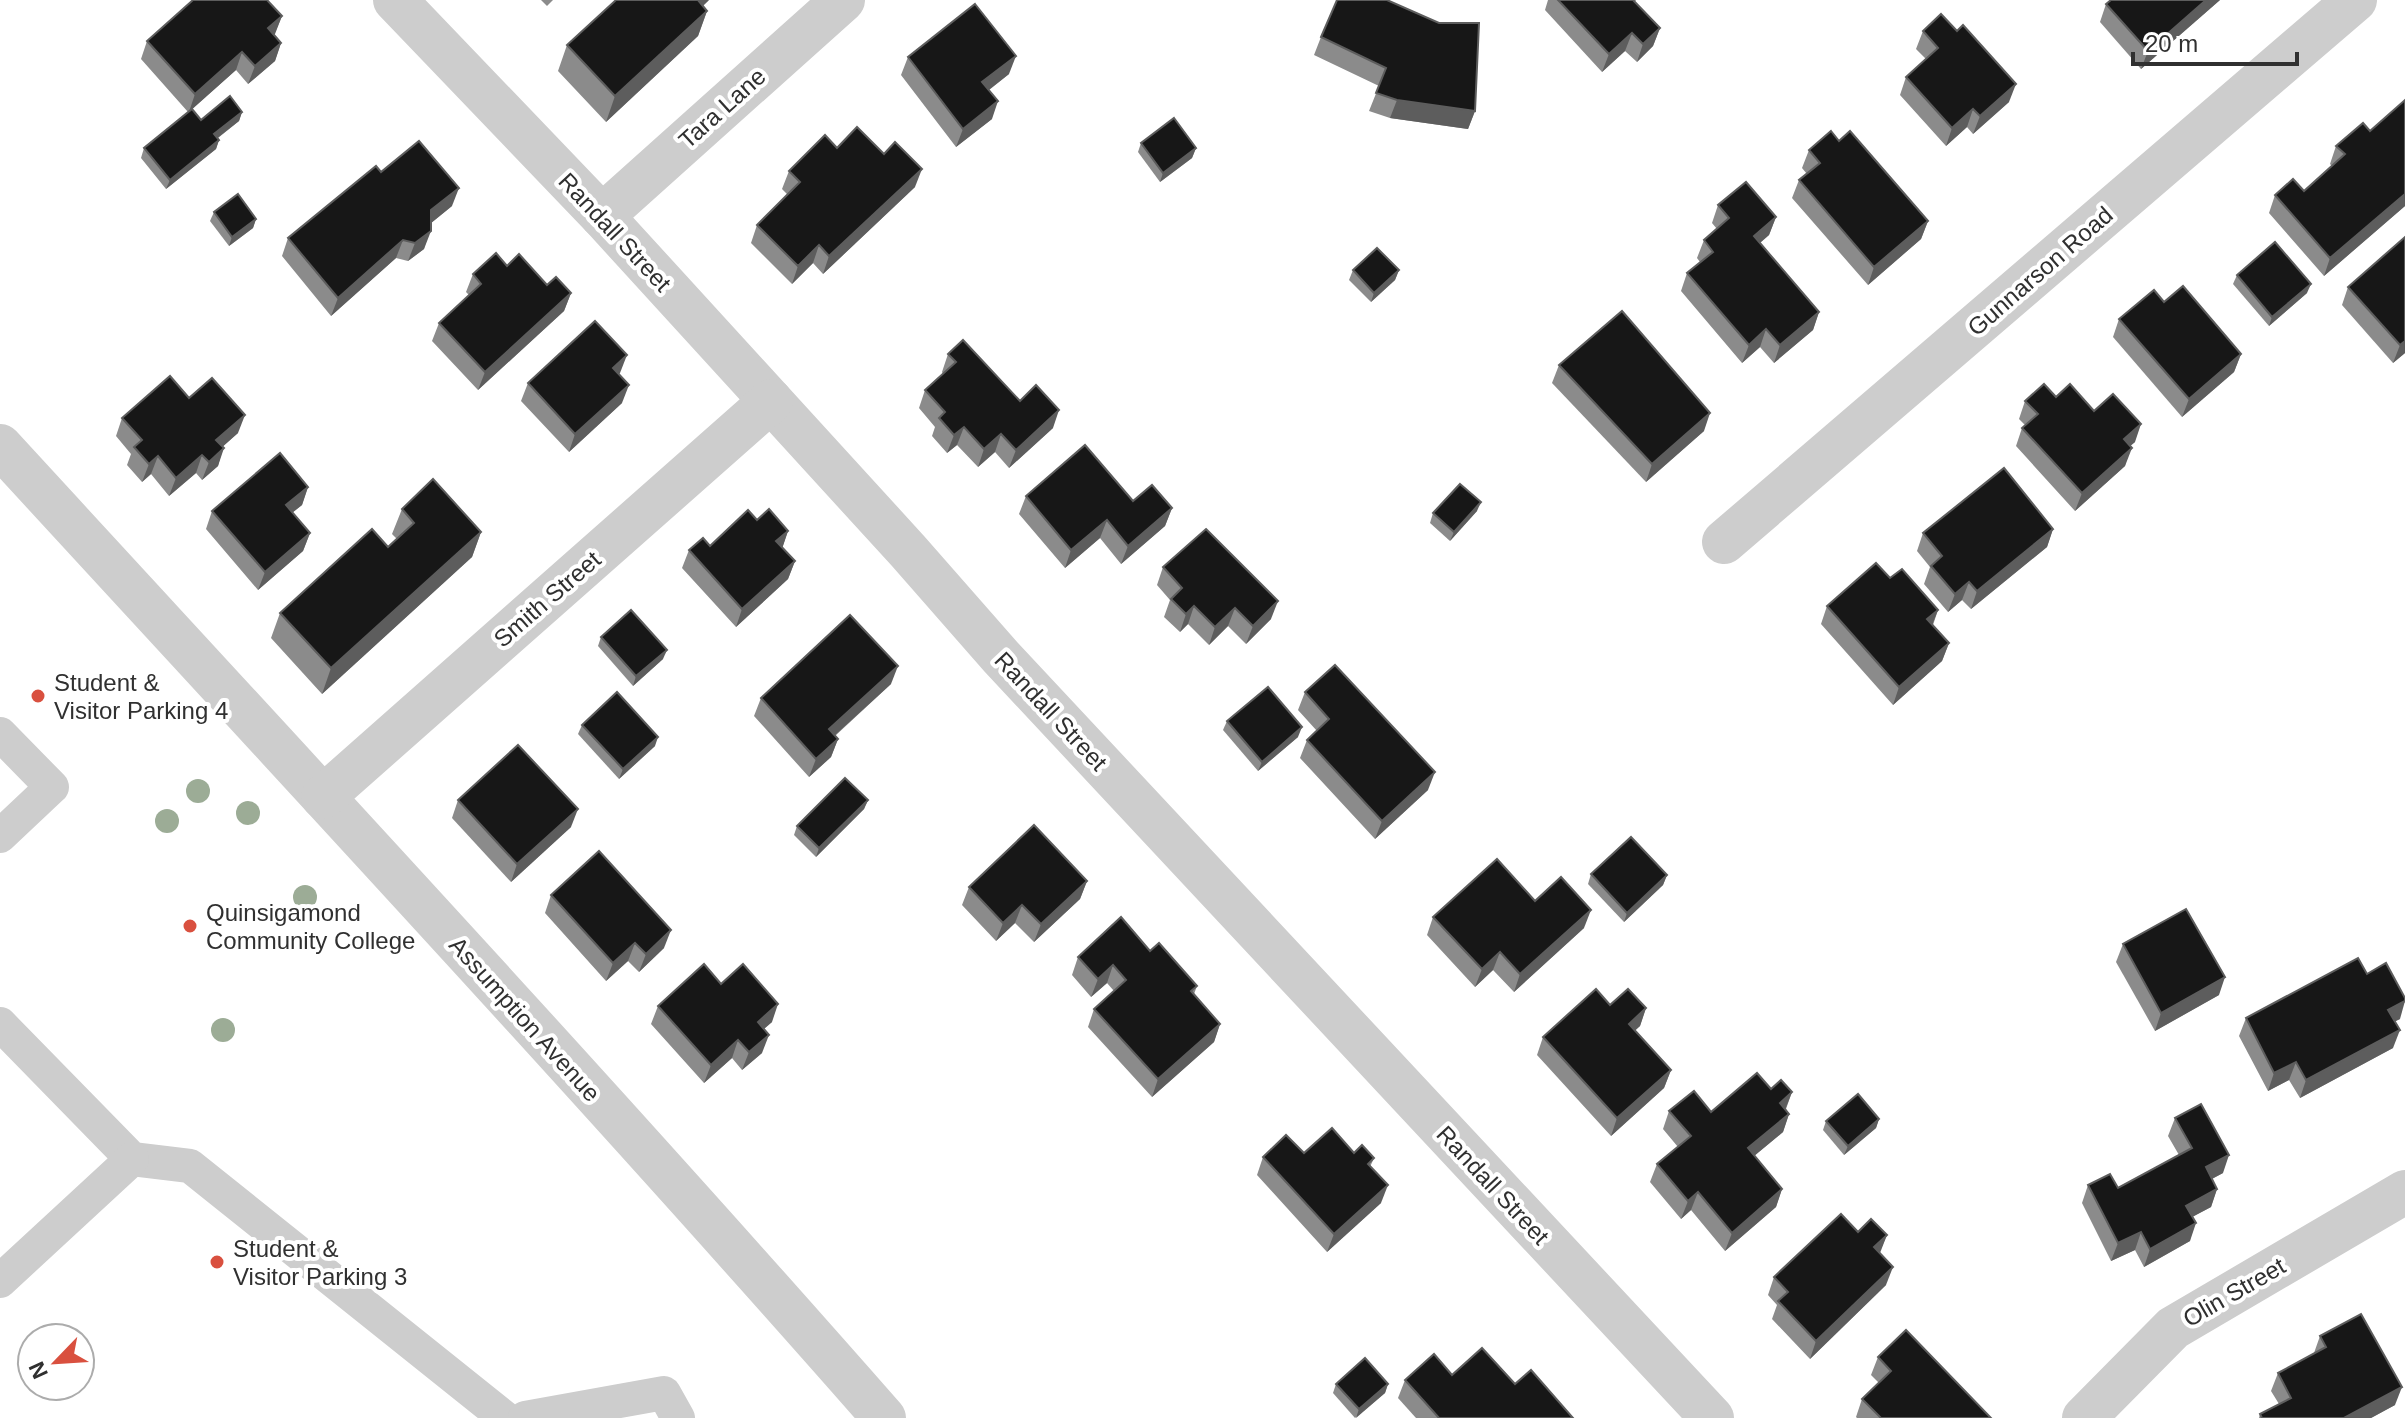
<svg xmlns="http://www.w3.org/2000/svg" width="2405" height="1418" font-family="Arial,sans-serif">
  <rect width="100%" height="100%" fill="#fff"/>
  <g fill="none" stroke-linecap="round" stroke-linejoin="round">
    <g stroke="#cdcdcd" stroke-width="34">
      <path d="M0,734l52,53 -52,49"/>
      <path d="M0,1024l132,135 58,7 315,252"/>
      <path d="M0,1281l132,-122"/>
      <path d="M525,1418l139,-25 14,25"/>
    </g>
    <g stroke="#cdcdcd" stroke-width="44">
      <path d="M395,0l207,216 306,335 93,106 711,761"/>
      <path d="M602,216l241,-216"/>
      <path d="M0,446c296,322 595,643 884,972"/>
      <path d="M1724,542l631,-542"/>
      <path d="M323,797l448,-396"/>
      <path d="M2084,1418l89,-90 232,-136"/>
    </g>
  </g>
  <g fill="#9cac96">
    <circle cx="198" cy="791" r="12"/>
    <circle cx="248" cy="813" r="12"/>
    <circle cx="167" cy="821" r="12"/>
    <circle cx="305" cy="897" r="12"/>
    <circle cx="223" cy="1030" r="12"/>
  </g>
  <g fill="#8b8b8b">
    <path d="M541,0h12l-6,6z"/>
    <path d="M709,0l-6,6 4,5 -9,25 -92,86 -48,-51 9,-26z"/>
    <path d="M1548,0h88l-1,2 25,26 -7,18 -16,16 -12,-11 -23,21 -57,-62z"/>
    <path d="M2220,0l-79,69 -41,-47 6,-18z"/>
    <path d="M282,16l-8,19 7,8 -6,18 -27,23 -12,-14 -44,39 9,11 41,-8 -3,9 -21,17 1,2 -3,9 -50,40 -25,-31 3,-10 44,-36 -47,-53 6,-18z"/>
    <path d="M1923,31l86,71 -36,32 -6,-7 -21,19 -46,-51 6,-18 20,-18 -10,-10z"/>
    <path d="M1321,37l154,74 -7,18 -78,-11 -21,-7 10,-25 -65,-31z"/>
    <path d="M908,57l101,17 -20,16 3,29 -36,28 -55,-72z"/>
    <path d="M2405,100v106l-81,70 -55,-63 6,-18 29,-4 28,-25 -2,-2 6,-18 34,-15z"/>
    <path d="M1839,141l89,80 -7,18 -53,46 -76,-87 7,-18 8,-6 -5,-6 7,-18z"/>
    <path d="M1141,143l55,5 -4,10 -32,24 -22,-30z"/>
    <path d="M837,148l78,39 -92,87 -10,-11 -21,21 -41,-41 6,-18 31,-30 -6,-6 7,-18z"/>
    <path d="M1718,205l58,12 -7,18 -9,8 59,69 -6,18 -39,33 -14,-16 -18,16 -61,-72 6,-18 13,-11 -3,-4 7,-18 13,-11 -5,-6z"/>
    <path d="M452,206l-21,17 -7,26 -16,12 -12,-3 -65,58 -49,-60 6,-18z"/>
    <path d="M214,212l42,7 -3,9 -24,18 -19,-25z"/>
    <path d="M2405,237v116l-12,10 -51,-58 6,-18z"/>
    <path d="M507,266l40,19 24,8 -7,18 -86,79 -46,-49 7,-18 30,-28 -3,-3 7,-18z"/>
    <path d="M1353,270h46l-4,10 -24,22 -22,-22z"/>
    <path d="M2237,275l70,18 -38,33 -36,-42z"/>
    <path d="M2164,302l77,52 -7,18 -52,45 -69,-80 6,-18z"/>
    <path d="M948,354l72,47 33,27 -44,40 -14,-16 -17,15 -21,-22 -10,8 -15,-17 3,-9 -16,-19 6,-18 18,-16 -1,-2z"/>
    <path d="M1559,365l145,66 -58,51 -94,-99z"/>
    <path d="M620,373l-1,1 3,29 -53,49 -48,-51 7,-18z"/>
    <path d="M2056,397l38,14 41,31 -5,4 -5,20 -50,45 -59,-65 6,-18 3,-3 -6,-6 6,-18z"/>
    <path d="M189,398l49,35 -15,13 -5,20 -16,14 -6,-7 -27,23 -18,-22 -9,8 -15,-17 4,-11 -15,-18 6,-18z"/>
    <path d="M308,487l-6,18 -10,8 18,20 -7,18 -45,39 -52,-61 6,-18z"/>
    <path d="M1026,496l107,5 39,7 -7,18 -44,38 -21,-26 -35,30 -46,-54z"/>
    <path d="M402,509l79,23 -9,25 -150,137 -51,-56 9,-25 108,-66 9,-8 -5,-5z"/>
    <path d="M1477,511l-27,30 -20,-18 3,-10z"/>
    <path d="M757,520l31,11 -6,17 13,13 -7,18 -52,48 -54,-59 7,-18 21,-4z"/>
    <path d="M2053,529l-6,18 -76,62 -9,-9 -14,12 -24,-28 6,-17 -13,-16 6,-18z"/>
    <path d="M1163,567l108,52 -25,25 -18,-18 -19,19 -21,-21 -8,8 -16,-15 6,-17 -13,-15z"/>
    <path d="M1890,578l48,32 -5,15 16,18 -7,18 -49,44 -72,-81 6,-18z"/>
    <path d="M601,637l62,22 -30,27 -35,-40z"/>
    <path d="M891,684l-56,52 3,3 -7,18 -22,20 -55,-61 7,-18z"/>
    <path d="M1305,692l123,98 -53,49 -75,-81 7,-18 10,-9 -19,-21z"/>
    <path d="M1227,721l71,16 -40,34 -35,-41z"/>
    <path d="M582,725l73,21 -36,33 -41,-45z"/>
    <path d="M458,800l113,27 -60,55 -59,-64z"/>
    <path d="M868,800l-4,9 -48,48 -22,-22 3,-9z"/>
    <path d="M1591,874l76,1 -4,10 -39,37 -36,-38z"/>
    <path d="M1087,881l-7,18 -46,43 -19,-19 -19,18 -34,-36 7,-18z"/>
    <path d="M551,895l113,53 -25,24 -11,-11 -22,20 -61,-68z"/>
    <path d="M1535,901l49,27 -70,64 -21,-22 -18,17 -48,-52 6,-18z"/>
    <path d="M2123,944l96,51 -64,36 -39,-69z"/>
    <path d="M1150,951l47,35 -3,8 26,30 -6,18 -62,55 -64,-70 6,-18 20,-18 -7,-8 -16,14 -19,-22 6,-18z"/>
    <path d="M2367,974l33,45 -5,2 -2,27 -93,50 -11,-18 -21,11 -29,-55 7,-18z"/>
    <path d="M721,984l51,38 -8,7 -2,24 -20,17 -10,-12 -28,25 -53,-59 7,-18z"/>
    <path d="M1610,1005l36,3 -6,18 -5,4 36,40 -7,18 -53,48 -74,-81 6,-18z"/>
    <path d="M1771,1089l21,3 -6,17 3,5 -6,18 -29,24 28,33 -6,18 -51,44 -34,-41 -10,9 -31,-37 7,-18 21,-17 -15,-18 6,-18 42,1z"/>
    <path d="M2175,1118l48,55 -11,6 5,10 -6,18 -19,10 -2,24 -46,26 -9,-17 -24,11 -29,-58 6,-18 30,3 61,-33 -11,-19z"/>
    <path d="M1879,1119l-3,9 -32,27 -21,-25 3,-9z"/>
    <path d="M1304,1153h50l20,5 -4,9 11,36 -54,49 -70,-77 6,-18z"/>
    <path d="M1887,1235l-8,18 7,32 -76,74 -38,-40 5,-14 -9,-10 6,-18z"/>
    <path d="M2320,1336l75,69 -24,13h-112l1,-4 19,-10 -8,-13 7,-18 36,-20z"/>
    <path d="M1878,1357l113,61h-134l-1,-1 6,-18 17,-16 -8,-8z"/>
    <path d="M1405,1380l110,4 58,34h-157l-18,-20z"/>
    <path d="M1336,1384h52l-3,9 -30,25 -22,-25z"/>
  </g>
  <g fill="#5d5d5d">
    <path d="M694,0h15l-24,22z"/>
    <path d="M2206,0h14l-79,69 7,-18z"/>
    <path d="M707,11l-9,25 -92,86 9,-26z"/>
    <path d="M282,16l-7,18 -14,12 7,-18z"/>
    <path d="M1660,28l-7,18 -16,16 6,-18z"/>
    <path d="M1632,33l-7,18 -23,21 7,-18z"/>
    <path d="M281,43l-6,18 -27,23 7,-18z"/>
    <path d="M242,52l-6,18 -47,42 6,-18z"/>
    <path d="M1016,56l-7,18 -33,26 6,-18z"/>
    <path d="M2016,84l-7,18 -36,32 7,-18z"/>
    <path d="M1397,100l78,11 -7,18 -78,-11z"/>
    <path d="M998,101l-6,18 -36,28 7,-18z"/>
    <path d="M1973,109l-6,18 -21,19 6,-18z"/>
    <path d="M242,112l-3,9 -28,22 3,-9z"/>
    <path d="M219,140l-3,9 -50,40 4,-9z"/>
    <path d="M1196,148l-4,10 -32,24 3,-9z"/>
    <path d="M922,169l-7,18 -92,87 6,-18z"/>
    <path d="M459,188l-7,18 -27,22 6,-18z"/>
    <path d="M2405,194v12l-81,70 6,-18z"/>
    <path d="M1776,217l-7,18 -22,19 7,-18z"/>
    <path d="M256,219l-3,9 -24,18 3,-9z"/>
    <path d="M1928,221l-7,18 -53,46 6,-18z"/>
    <path d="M431,231l-7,18 -16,12 7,-18z"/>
    <path d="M403,240l-7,18 -65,58 7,-18z"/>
    <path d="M819,245l-6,18 -21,21 6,-18z"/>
    <path d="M1399,270l-4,10 -24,22 3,-9z"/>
    <path d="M2311,284l-4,9 -38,33 3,-9z"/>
    <path d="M571,293l-7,18 -86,79 7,-18z"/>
    <path d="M1819,312l-6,18 -39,33 6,-18z"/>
    <path d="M1766,329l-6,18 -18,16 7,-18z"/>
    <path d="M2405,341v12l-12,10 7,-18z"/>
    <path d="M2241,354l-7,18 -52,45 7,-18z"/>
    <path d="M627,355l-7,18 -14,13 7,-18z"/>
    <path d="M629,385l-7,18 -53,49 6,-18z"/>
    <path d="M1059,410l-6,18 -44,40 7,-18z"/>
    <path d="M1710,413l-6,18 -58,51 6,-18z"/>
    <path d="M245,415l-7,18 -28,25 6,-18z"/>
    <path d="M2141,424l-6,18 -18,15 7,-18z"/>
    <path d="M964,427l-7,18 -10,8 7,-18z"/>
    <path d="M1001,434l-6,18 -17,15 6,-18z"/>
    <path d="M224,448l-6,18 -16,14 7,-18z"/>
    <path d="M2132,448l-7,18 -50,45 7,-18z"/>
    <path d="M202,455l-6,18 -27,23 7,-18z"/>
    <path d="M158,456l-7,18 -9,8 7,-18z"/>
    <path d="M308,487l-6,18 -23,18 7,-18z"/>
    <path d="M1481,502l-4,9 -27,30 4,-9z"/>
    <path d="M1172,508l-7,18 -44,38 7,-18z"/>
    <path d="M1107,520l-7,18 -35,30 6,-18z"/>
    <path d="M2053,529l-6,18 -76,62 6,-18z"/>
    <path d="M788,531l-6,18 -6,-8z"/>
    <path d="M481,532l-9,25 -150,137 9,-26z"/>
    <path d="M310,533l-7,18 -45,39 7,-18z"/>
    <path d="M795,561l-7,18 -52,48 6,-18z"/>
    <path d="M1969,582l-7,18 -14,12 7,-18z"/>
    <path d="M1278,601l-7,18 -25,25 7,-18z"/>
    <path d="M1194,606l-6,18 -8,8 6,-18z"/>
    <path d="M1235,608l-7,18 -19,19 6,-18z"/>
    <path d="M1938,610l-7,18 -4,-9z"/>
    <path d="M1949,643l-7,18 -49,44 6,-18z"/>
    <path d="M667,650l-4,9 -30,27 3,-10z"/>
    <path d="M898,666l-7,18 -69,63 7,-18z"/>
    <path d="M1302,727l-4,10 -40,34 4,-9z"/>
    <path d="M658,737l-3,9 -36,33 4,-10z"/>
    <path d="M838,739l-7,18 -22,20 7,-18z"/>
    <path d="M1435,772l-7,18 -53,49 7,-18z"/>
    <path d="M868,800l-4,9 -48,48 3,-9z"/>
    <path d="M578,809l-7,18 -60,55 6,-18z"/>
    <path d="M1667,875l-4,10 -39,37 3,-9z"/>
    <path d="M1087,881l-7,18 -46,43 7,-18z"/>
    <path d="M1022,905l-7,18 -19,18 7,-18z"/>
    <path d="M1591,910l-7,18 -70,64 6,-18z"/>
    <path d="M671,930l-7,18 -25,24 7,-18z"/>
    <path d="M635,943l-7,18 -22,20 7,-18z"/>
    <path d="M1500,952l-7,18 -18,17 7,-18z"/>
    <path d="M1113,965l-6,18 -16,14 7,-18z"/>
    <path d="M2225,977l-6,18 -64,36 6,-18z"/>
    <path d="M2405,1001l-5,18 -18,9 6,-18z"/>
    <path d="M778,1004l-6,18 -21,18 7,-18z"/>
    <path d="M1646,1008l-6,18 -17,16 6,-18z"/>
    <path d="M1220,1024l-6,18 -62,55 6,-18z"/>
    <path d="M2400,1030l-7,18 -93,50 6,-18z"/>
    <path d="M769,1035l-7,18 -20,17 7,-18z"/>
    <path d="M738,1040l-6,18 -28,25 7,-18z"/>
    <path d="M2296,1062l-7,18 -21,11 6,-18z"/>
    <path d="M1671,1070l-7,18 -53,48 6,-18z"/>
    <path d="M1792,1092l-7,18 -5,-7z"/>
    <path d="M1789,1114l-6,18 -41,34 6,-18z"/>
    <path d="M1879,1119l-3,9 -32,27 4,-9z"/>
    <path d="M2229,1155l-6,18 -23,12 6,-18z"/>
    <path d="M1388,1185l-7,18 -54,49 7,-18z"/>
    <path d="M1782,1189l-6,18 -51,44 7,-18z"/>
    <path d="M2217,1189l-6,18 -32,17 7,-18z"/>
    <path d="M1698,1192l-7,18 -10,9 7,-18z"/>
    <path d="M2196,1223l-6,18 -46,26 6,-18z"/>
    <path d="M2141,1232l-6,18 -24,11 7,-18z"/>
    <path d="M1887,1235l-7,18 -13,12 7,-18z"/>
    <path d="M1893,1267l-7,18 -76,74 6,-18z"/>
    <path d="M1388,1384l-3,9 -29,25 3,-9z"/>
    <path d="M2402,1387l-7,18 -24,13h-27z"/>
  </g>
  <g fill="#171717" stroke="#5d5d5d" stroke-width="2">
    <path d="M193,0h74l15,16 -14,12 13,15 -26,23 -13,-14 -47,42 -48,-53z"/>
    <path d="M616,0h82l9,11 -92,85 -48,-51z"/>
    <path d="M1337,0h50l52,23h40l-4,88 -78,-11 -21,-7 10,-25 -65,-31z"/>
    <path d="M1558,0h75l27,28 -17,16 -11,-11 -23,21z"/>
    <path d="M2111,0h95l-58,51 -42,-47z"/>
    <path d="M975,4l41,52 -34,26 16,19 -35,28 -55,-72z"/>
    <path d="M1941,14l16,17 6,-6 53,59 -36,32 -7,-7 -21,19 -46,-51 32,-29 -15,-17z"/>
    <path d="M230,96l12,16 -28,22 5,6 -49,40 -26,-32 48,-39 9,11z"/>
    <path d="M2405,100v94l-75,64 -55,-63 18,-16 11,12 41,-37 -9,-8 27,-23 7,8z"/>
    <path d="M1174,118l22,30 -33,25 -22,-30z"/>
    <path d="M857,127l27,27 11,-12 27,27 -93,87 -10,-11 -21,21 -41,-41 43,-43 -11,-11 36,-36 12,13z"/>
    <path d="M1831,131l8,10 11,-10 78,90 -54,46 -75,-87 21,-17 -11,-13z"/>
    <path d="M419,141l40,47 -28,22v21l-16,12 -12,-3 -65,58 -50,-60 88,-72 5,6z"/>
    <path d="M1746,182l30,35 -22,19 65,76 -39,33 -14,-16 -17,16 -62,-72 26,-21 -9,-12 25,-22 -11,-13z"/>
    <path d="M238,194l18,25 -24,18 -18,-25z"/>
    <path d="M2405,237v104l-5,4 -52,-58z"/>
    <path d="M2275,242l36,42 -39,33 -35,-42z"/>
    <path d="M1377,248l22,22 -25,23 -21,-23z"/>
    <path d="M496,253l11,13 12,-12 28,31 9,-8 15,16 -86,79 -46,-49 42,-39 -8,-10z"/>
    <path d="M2183,286l58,68 -52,45 -70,-80 35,-29 10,12z"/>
    <path d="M1622,311l88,102 -58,51 -93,-99z"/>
    <path d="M595,321l32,34 -14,13 16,17 -54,49 -47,-51z"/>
    <path d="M963,340l57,61 16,-16 23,25 -43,40 -15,-16 -17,15 -20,-22 -10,8 -15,-17 6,-6 -20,-22 31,-28 -8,-8z"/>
    <path d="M170,376l19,22 23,-20 33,37 -29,25 8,8 -15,14 -7,-7 -26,23 -18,-22 -9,8 -15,-17 8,-7 -20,-22z"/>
    <path d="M2044,384l12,13 14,-13 24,27 19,-17 28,30 -17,15 8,9 -50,45 -60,-65 16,-14 -13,-13z"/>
    <path d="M1085,445l48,56 19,-16 20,23 -44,38 -21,-26 -36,30 -45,-54z"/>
    <path d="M280,453l28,34 -22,18 24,28 -45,39 -53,-61z"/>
    <path d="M2004,468l49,61 -76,62 -8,-9 -14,12 -24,-28 11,-10 -19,-23z"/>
    <path d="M433,479l48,53 -150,136 -51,-55 92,-84 16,18 26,-24 -12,-14z"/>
    <path d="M1460,484l21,18 -27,30 -21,-19z"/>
    <path d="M769,509l19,22 -12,10 19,20 -53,48 -53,-59 14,-12 7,8 38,-36 9,10z"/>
    <path d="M1206,529l72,72 -25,25 -18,-18 -20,19 -21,-21 -8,8 -15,-15 11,-11 -19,-21z"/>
    <path d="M1876,563l14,15 12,-9 36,41 -11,9 22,24 -50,44 -72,-81z"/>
    <path d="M631,610l36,40 -31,26 -35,-39z"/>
    <path d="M850,615l48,51 -69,63 9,10 -22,20 -55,-61z"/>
    <path d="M1335,665l100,107 -53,49 -75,-81 22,-21 -24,-27z"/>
    <path d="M1268,687l34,40 -40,35 -35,-41z"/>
    <path d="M617,692l41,45 -35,32 -41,-44z"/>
    <path d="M518,745l60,64 -61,55 -59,-64z"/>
    <path d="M845,778l23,22 -49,48 -22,-22z"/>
    <path d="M1034,825l53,56 -46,43 -19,-19 -19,18 -34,-36z"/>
    <path d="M1631,837l36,38 -40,38 -36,-39z"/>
    <path d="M599,851l72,79 -25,24 -11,-11 -22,20 -62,-68z"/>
    <path d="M1497,859l38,42 26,-24 30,33 -71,64 -20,-22 -18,17 -49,-52z"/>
    <path d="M2186,909l39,68 -64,36 -38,-69z"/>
    <path d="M1121,917l29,34 9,-8 38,43 -6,5 29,33 -62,55 -64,-70 32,-29 -13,-15 -15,14 -20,-22z"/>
    <path d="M2358,958l9,16 19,-11 19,35v3l-17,9 12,20 -94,50 -10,-18 -22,11 -28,-55z"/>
    <path d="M704,964l17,20 22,-20 35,40 -20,18 11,13 -20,17 -11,-12 -27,25 -53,-59z"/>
    <path d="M1596,989l14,16 18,-16 18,19 -17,16 42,46 -54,48 -74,-81z"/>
    <path d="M1757,1073l14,16 10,-9 11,12 -12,11 9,11 -41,34 34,41 -50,44 -34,-41 -10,9 -31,-37 34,-28 -22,-25 25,-20 17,21z"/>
    <path d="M1858,1094l21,25 -31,27 -22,-25z"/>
    <path d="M2201,1104l28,51 -23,12 11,22 -31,17 10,17 -46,26 -9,-17 -23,11 -30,-58 22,-11 8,14 74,-40 -17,-30z"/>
    <path d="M1332,1128l22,25 8,-8 12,13 -6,6 20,21 -54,49 -71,-77 23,-22 18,18z"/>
    <path d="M1841,1214l17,18 13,-13 16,16 -13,12 19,20 -77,74 -38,-40 10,-9 -14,-15z"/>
    <path d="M2361,1314l41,73 -58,31h-82l-2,-4 31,-16 -13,-25 48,-26 -6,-11z"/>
    <path d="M1906,1330l85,88h-110l-19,-19 29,-28 -13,-14z"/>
    <path d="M1482,1348l33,36 16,-14 42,48h-134l-34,-38 29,-26 18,21z"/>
    <path d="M1365,1358l23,26 -29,25 -23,-25z"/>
  </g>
  <g fill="#d9503f" stroke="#fff" stroke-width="3">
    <circle cx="38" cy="696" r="8"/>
    <circle cx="190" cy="926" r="8"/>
    <circle cx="217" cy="1262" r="8"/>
  </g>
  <g text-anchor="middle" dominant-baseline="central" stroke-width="8" stroke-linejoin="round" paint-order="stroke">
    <g font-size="24" fill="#303030" stroke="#fff">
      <text transform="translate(722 108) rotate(-42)">Tara Lane</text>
      <text transform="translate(615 232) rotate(47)">Randall Street</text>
      <text transform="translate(2040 271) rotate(-41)">Gunnarson Road</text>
      <text transform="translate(547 599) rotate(-41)">Smith Street</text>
      <text transform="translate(1051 711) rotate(47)">Randall Street</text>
      <text transform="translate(525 1019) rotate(48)">Assumption Avenue</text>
      <text transform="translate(1493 1185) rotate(47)">Randall Street</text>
      <text transform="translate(2234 1292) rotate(-30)">Olin Street</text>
    </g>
    <g font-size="24" fill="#303030" stroke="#fff" text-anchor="start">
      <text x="54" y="682">Student &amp;<tspan x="54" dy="28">Visitor Parking 4</tspan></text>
      <text x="206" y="912">Quinsigamond<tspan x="206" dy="28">Community College</tspan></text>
      <text x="233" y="1248">Student &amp;<tspan x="233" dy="28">Visitor Parking 3</tspan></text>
    </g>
  </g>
  <g transform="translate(56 1362) rotate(245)"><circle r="38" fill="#ffffff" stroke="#acacac" stroke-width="2"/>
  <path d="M0-6L14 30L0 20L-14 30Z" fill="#d9503f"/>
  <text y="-12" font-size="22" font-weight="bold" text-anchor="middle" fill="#303030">N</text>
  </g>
  <path d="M2133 52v12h164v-12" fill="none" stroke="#303030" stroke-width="4"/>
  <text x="2145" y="52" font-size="24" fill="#303030" stroke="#ffffff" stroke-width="6" paint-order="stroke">20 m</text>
</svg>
